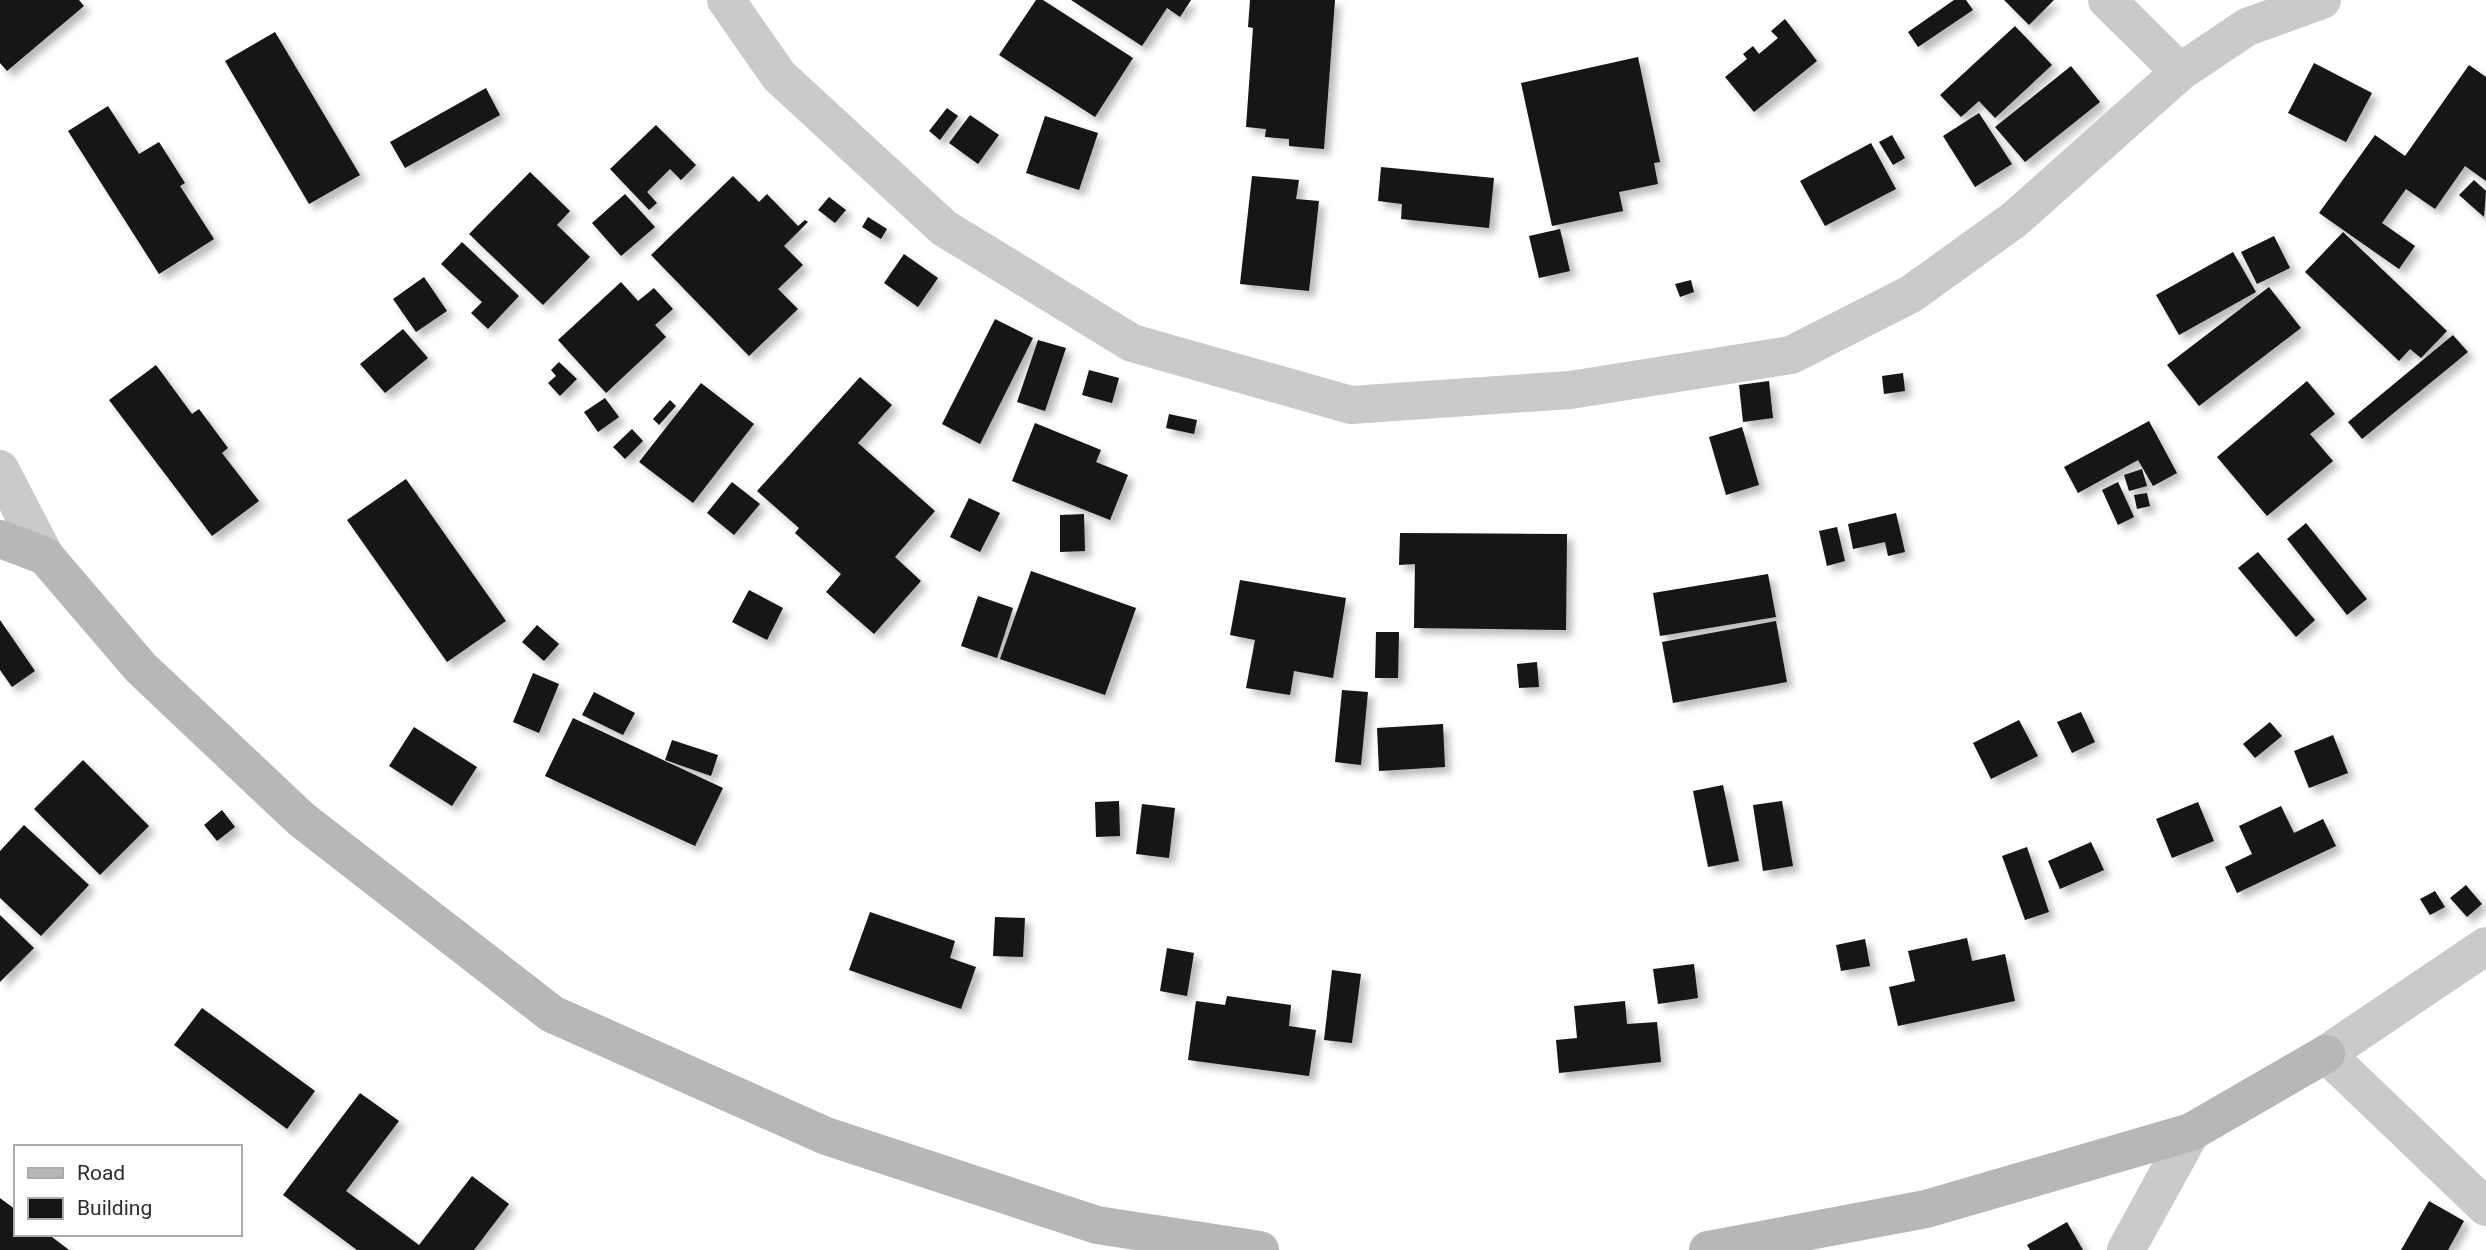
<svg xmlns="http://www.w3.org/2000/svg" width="2486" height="1250" font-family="Roboto,sans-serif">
  <defs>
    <filter id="shadow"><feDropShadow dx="6" dy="6" stdDeviation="3.5" flood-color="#0004"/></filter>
  </defs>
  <rect width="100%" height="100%" fill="#fff"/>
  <g fill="#141414" filter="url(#shadow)">
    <path d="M0,0h79l5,6 -77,65 -7,-8z"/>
    <path d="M1036,0h7l90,58 -38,59 -96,-62z"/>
    <path d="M1071,0h120l-11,17 -13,-9 -25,38z"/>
    <path d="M1250,0h85l-11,149 -35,-3v-7l-24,-2 1,-8 -20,-2 7,-99 -5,-1z"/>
    <path d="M1954,0h12l7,10 -55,37 -10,-15z"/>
    <path d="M2004,0h50l-25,25z"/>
    <path d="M1785,19l32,42 -63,51 -29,-35 22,-18 -4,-5 10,-8 6,8 19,-16 -7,-7z"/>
    <path d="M2015,26l37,39 -57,53 -16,-17 -18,16 -21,-22z"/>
    <path d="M275,32l85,143 -51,29 -84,-143z"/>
    <path d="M1638,57l22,105 -6,1 4,21 -39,8 4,19 -71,15 -31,-143z"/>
    <path d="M2314,63l58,30 -26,49 -58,-29z"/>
    <path d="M2469,65l17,12v104l-21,-15 -30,43 -29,-20 -24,34 33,23 -16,23 -80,-56 56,-78 30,21z"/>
    <path d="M2071,66l29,36 -75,60 -30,-35z"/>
    <path d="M486,88l14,27 -95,53 -15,-26z"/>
    <path d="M108,106l31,48 20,-12 26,41 -5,3 34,53 -55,35 -91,-143z"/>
    <path d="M947,108l11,8 -18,24 -11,-9z"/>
    <path d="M1979,113l33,51 -37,23 -32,-51z"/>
    <path d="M970,115l29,20 -21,29 -29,-21z"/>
    <path d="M1045,116l53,17 -19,57 -53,-17z"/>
    <path d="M656,125l40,40 -15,15 -11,-11 -23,23 10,11 -8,7 -39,-41z"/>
    <path d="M1892,135l13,23 -12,7 -14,-23z"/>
    <path d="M1871,143l25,46 -71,37 -25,-45z"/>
    <path d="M1381,167l113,11 -5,50 -88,-9 1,-15 -24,-3z"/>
    <path d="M530,172l40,39 -13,14 33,32 -47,48 -74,-71z"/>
    <path d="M733,176l26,26 8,-8 31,32 7,-6 3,2 -24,24 19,19 -25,24 20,20 -49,47 -98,-101z"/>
    <path d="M1252,176l47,4 -3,19 23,2 -10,90 -69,-7z"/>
    <path d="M2474,180l12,11 -2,26 -25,-22z"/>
    <path d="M625,194l30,33 -34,29 -29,-33z"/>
    <path d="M829,197l17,13 -11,13 -17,-13z"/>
    <path d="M868,217l19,12 -6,10 -19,-12z"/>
    <path d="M1560,229l10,42 -31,7 -10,-42z"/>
    <path d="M2343,232l104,99 -26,27 -11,-9 -11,12 -94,-89z"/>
    <path d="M2274,236l16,32 -33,16 -16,-32z"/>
    <path d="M462,242l57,54 -31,33 -17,-16 11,-11 -41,-38z"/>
    <path d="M2233,252l23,40 -77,43 -23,-40z"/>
    <path d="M904,254l34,24 -20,29 -34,-24z"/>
    <path d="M424,277l23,34 -31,21 -23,-33z"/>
    <path d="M1691,280l3,12 -14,5 -5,-13z"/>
    <path d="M621,282l17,19 16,-13 19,21 -18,16 11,12 -60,56 -48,-53z"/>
    <path d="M2269,287l32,41 -102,78 -32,-41z"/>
    <path d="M995,319l38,19 -53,106 -38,-20z"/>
    <path d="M403,329l25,29 -43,35 -25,-29z"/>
    <path d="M2453,335l15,17 -106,87 -14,-17z"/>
    <path d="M1038,340l28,8 -21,63 -28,-9z"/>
    <path d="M559,362l18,17 -17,17 -12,-13 8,-7 -5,-6z"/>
    <path d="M156,365l36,49 7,-5 29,39 -6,5 37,48 -47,35 -103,-136z"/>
    <path d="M1089,370l30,8 -7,25 -30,-8z"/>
    <path d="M1903,373l2,18 -21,3 -2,-18z"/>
    <path d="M860,377l32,28 -34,38 77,68 -40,46 26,24 -47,53 -48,-42 15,-18 -46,-41 4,-5 -42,-37z"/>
    <path d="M1769,381l4,37 -30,4 -4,-37z"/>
    <path d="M2307,381l28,33 -25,20 23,27 -66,55 -50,-59z"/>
    <path d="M701,383l53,41 -61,79 -54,-41z"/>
    <path d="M605,398l14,19 -21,15 -14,-20z"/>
    <path d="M670,400l6,6 -17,19 -6,-6z"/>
    <path d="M1169,414l28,6 -3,14 -28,-6z"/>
    <path d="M2149,421l28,52 -24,13 -15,-26 -60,33 -14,-26z"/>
    <path d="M1035,423l66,27 -5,12 32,13 -18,45 -98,-39z"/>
    <path d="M1742,427l17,58 -33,10 -17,-58z"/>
    <path d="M632,429l11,12 -18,18 -12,-12z"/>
    <path d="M2142,469l5,17 -18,5 -5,-16z"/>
    <path d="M406,479l100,142 -59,41 -100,-142z"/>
    <path d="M732,482l28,22 -26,31 -27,-22z"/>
    <path d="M2118,482l16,35 -16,8 -16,-35z"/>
    <path d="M2147,493l3,13 -13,3 -3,-14z"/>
    <path d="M969,498l31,15 -20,39 -30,-15z"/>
    <path d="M1896,513l9,39 -17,4 -3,-14 -32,7 -5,-25z"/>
    <path d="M1084,514l1,37 -25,1v-37z"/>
    <path d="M2306,523l61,76 -20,16 -60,-76z"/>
    <path d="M1837,527l8,34 -18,5 -8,-35z"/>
    <path d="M1400,533l167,1 -1,96 -152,-2 1,-64 -16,1z"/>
    <path d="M2258,552l57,68 -19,17 -58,-69z"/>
    <path d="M1031,571l105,37 -31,87 -105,-36z"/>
    <path d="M1768,574l8,43 -116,19 -7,-43z"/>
    <path d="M1240,580l106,18 -13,80 -39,-7 -4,24 -44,-7 9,-48 -25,-5z"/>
    <path d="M749,590l34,18 -16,32 -35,-18z"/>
    <path d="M978,596l35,12 -16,50 -36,-12z"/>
    <path d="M0,620l35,51 -23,16 -12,-17z"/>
    <path d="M1776,621l11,61 -114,21 -11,-61z"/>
    <path d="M537,625l22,19 -15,17 -22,-19z"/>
    <path d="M1376,632h23l-1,46h-23z"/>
    <path d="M1537,662l2,25 -20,1 -2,-24z"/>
    <path d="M533,673l26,11 -20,49 -26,-11z"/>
    <path d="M1342,690l26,2 -7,73 -26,-3z"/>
    <path d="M594,692l41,21 -12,22 -41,-20z"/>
    <path d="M2081,712l14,30 -23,11 -15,-31z"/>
    <path d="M573,718l150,70 -28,58 -150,-70z"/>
    <path d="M2019,720l19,36 -47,23 -18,-36z"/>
    <path d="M2270,722l12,14 -27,22 -12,-14z"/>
    <path d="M1443,724l2,43 -66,4 -2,-43z"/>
    <path d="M414,727l63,40 -25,39 -63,-40z"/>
    <path d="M2333,735l15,38 -39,15 -15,-37z"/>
    <path d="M672,740l46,15 -7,21 -46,-16z"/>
    <path d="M83,760l66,66 -49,49 -66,-66z"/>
    <path d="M1723,785l16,76 -31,6 -15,-76z"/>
    <path d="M1119,801l1,35 -24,1 -1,-35z"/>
    <path d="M1782,801l11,65 -30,5 -10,-66z"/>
    <path d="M2198,802l16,39 -42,17 -16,-39z"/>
    <path d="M1142,804l33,4 -6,50 -33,-4z"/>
    <path d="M2281,806l13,27 29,-14 13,27 -99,47 -12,-26 27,-13 -13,-28z"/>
    <path d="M222,810l13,17 -18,14 -13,-16z"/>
    <path d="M24,825l65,60 -48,51 -41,-38v-47z"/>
    <path d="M2091,842l13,28 -44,19 -12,-28z"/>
    <path d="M2027,847l22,65 -24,8 -23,-64z"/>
    <path d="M2466,885l16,19 -15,13 -17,-19z"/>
    <path d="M2435,891l10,16 -15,8 -10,-16z"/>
    <path d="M870,912l85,29 -5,17 26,9 -15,42 -112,-39z"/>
    <path d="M0,915l34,33 -34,34z"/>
    <path d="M995,917l30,1 -2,39 -30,-1z"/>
    <path d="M1967,938l5,23 33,-7 10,47 -117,25 -9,-39 26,-6 -7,-30z"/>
    <path d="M1865,939l5,27 -29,5 -5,-26z"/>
    <path d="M1167,948l27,5 -7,43 -27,-5z"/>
    <path d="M1694,964l4,34 -40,6 -5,-35z"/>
    <path d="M1332,970l29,4 -9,69 -28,-3z"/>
    <path d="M1227,996l64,9 -2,21 27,4 -7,46 -121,-16 8,-59 29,4z"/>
    <path d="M1625,1001l2,23 30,-2 4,40 -102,11 -3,-33 21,-2 -3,-32z"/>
    <path d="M202,1008l113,83 -28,38 -113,-84z"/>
    <path d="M360,1093l39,28 -53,70 73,54 53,-69 37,28 -35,46h-117l-74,-55z"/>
    <path d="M0,1198l16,12v24h32l21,16h-69z"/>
    <path d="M2429,1201l35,20 -16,29h-47z"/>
    <path d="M2067,1222l16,28h-53l-3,-5z"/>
  </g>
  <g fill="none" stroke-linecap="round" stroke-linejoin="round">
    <g stroke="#cacaca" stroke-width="38">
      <path d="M726,0l53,76 165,152 188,115 219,62 219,-15 221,-35 120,-61 104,-75 165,-147 67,-45 75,-27"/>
      <path d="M2107,0l73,72"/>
      <path d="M0,469l45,87"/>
      <path d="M2486,946l-160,108 160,153"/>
      <path d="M2126,1250l65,-118"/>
    </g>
    <g stroke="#b7b7b7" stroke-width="38">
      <path d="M0,539l45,17 96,112 160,151 251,195 274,122 271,89 163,25"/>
      <path d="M1708,1250l218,-41 265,-77 135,-78"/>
    </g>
  </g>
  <rect x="14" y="1145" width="228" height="91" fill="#ffffff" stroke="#ababab" stroke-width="2"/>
  <rect x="28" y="1168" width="35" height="10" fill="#b7b7b7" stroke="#ababab" stroke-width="2"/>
  <text x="77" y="1180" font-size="21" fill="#2d2d2d">Road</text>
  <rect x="28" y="1198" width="35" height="21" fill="#141414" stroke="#ababab" stroke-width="2"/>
  <text x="77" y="1215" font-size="21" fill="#2d2d2d">Building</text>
</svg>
